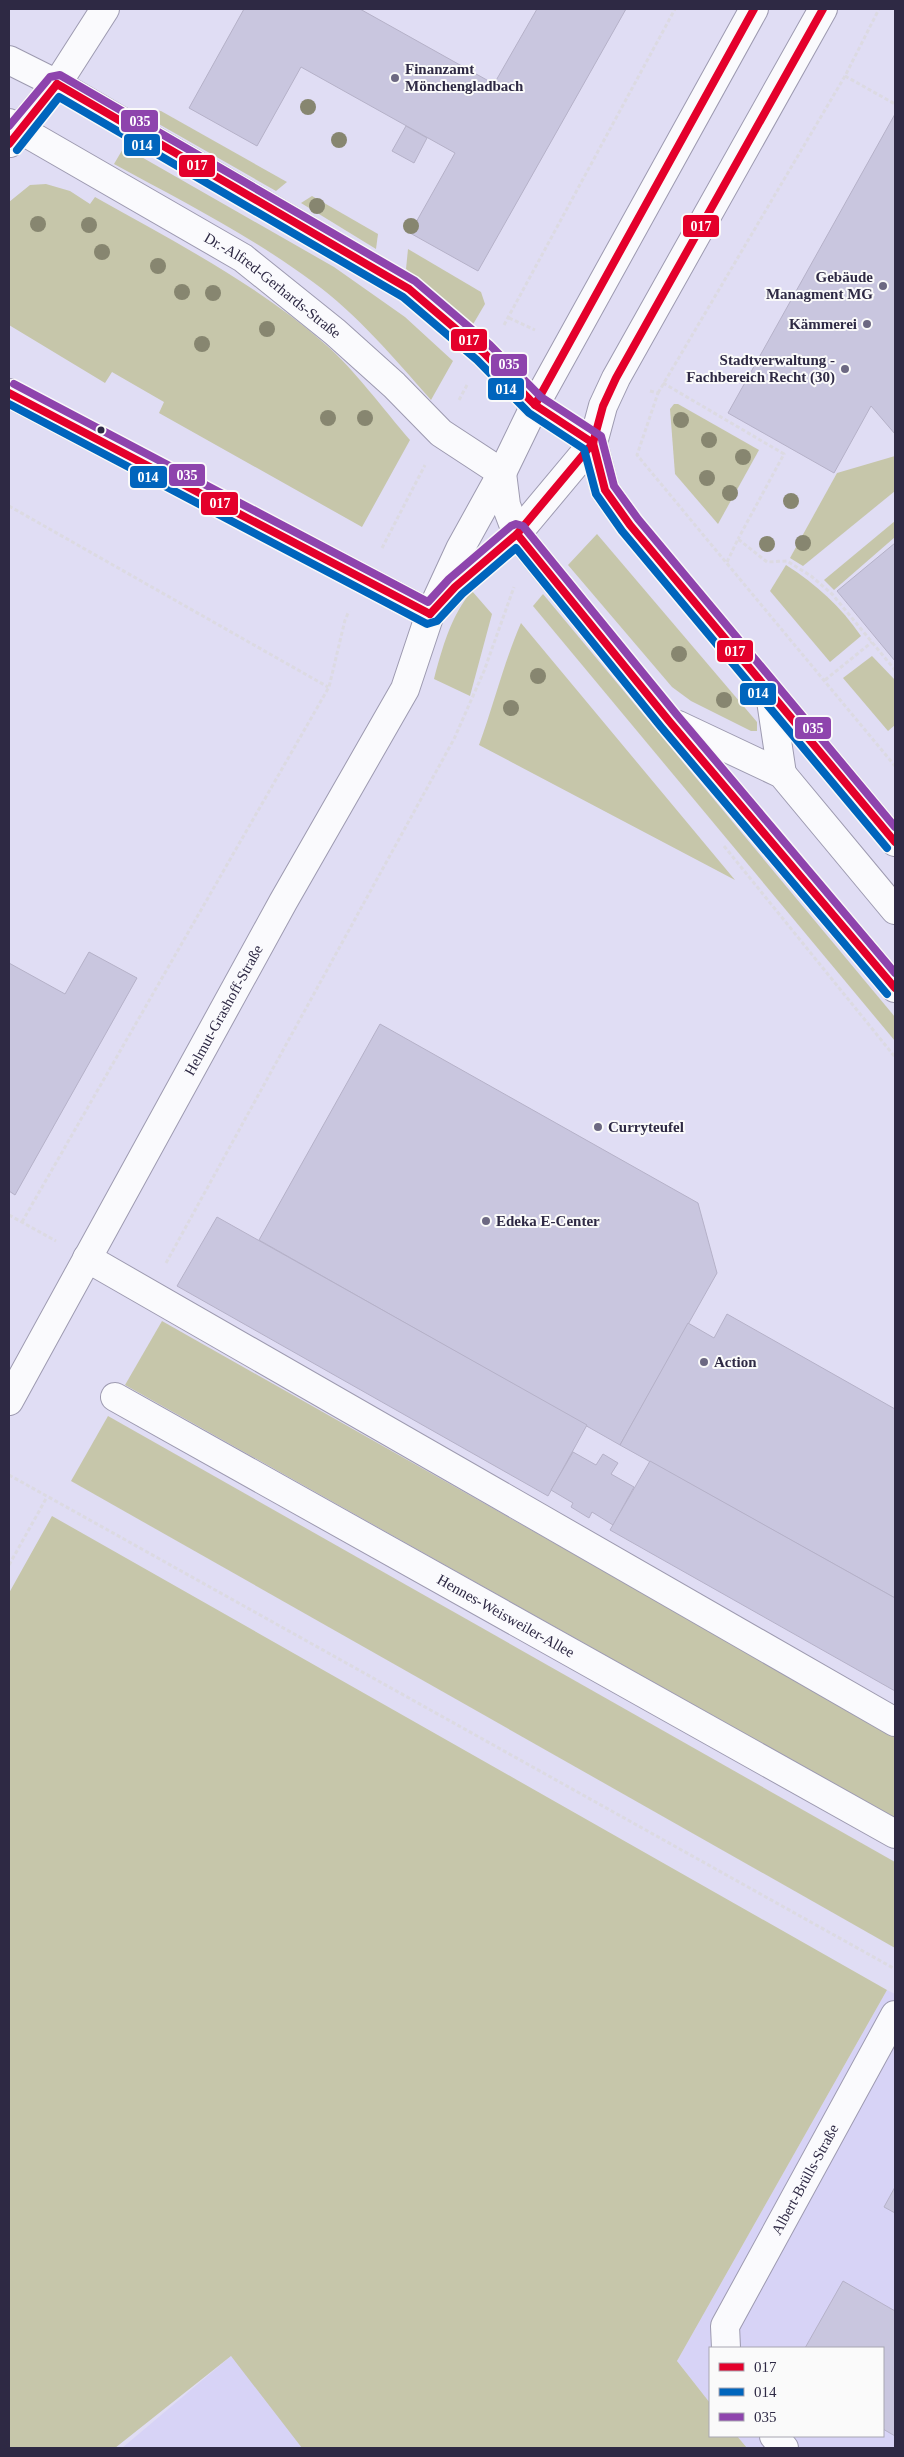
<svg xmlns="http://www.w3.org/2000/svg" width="904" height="2457" font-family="'Times New Roman',serif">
  <rect width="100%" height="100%" fill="#e0ddf4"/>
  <g fill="#d7d3f6">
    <path d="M887,1990l8,4v454h-148l-10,-12h146v-88h-173v55l-33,-42z"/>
    <path d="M231,2356l76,92h-185z"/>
  </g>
  <g fill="#c6c6aa">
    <path d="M148,109l13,2 126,71 -11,9 -133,-76z"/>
    <path d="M124,147l210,120 71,50 48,44 -22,39c-37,-42 -73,-85 -118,-118 -62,-46 -131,-81 -199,-118z"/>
    <path d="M46,184l24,7 20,13 5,-7c78,44 162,87 230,147 29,25 59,66 85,96l-48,87 -203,-114 5,-11 -52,-30 -7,11 -96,-58v-123l21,-17z"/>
    <path d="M312,196l66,38 -2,15 -75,-46z"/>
    <path d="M408,249l73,43 4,12 -13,22 -66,-57z"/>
    <path d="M674,404h4l81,46 -41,74 -43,-50 -5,-65z"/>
    <path d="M895,456v35l-92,75 -13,-8 47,-85z"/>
    <path d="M895,521v16l-61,53 -10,-10z"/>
    <path d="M597,534l160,188v9h-6l-60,-30 -19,-14 -104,-122z"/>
    <path d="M786,565c30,19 55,42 75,71l-31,26 -60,-71z"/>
    <path d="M472,591l20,23 -22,82 -36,-17c8,-30 17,-64 38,-88z"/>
    <path d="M543,594l352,423v24l-362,-435z"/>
    <path d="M521,623l214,257 -256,-135c15,-41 25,-83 42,-122z"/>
    <path d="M872,656l23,24v45l-7,6 -45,-53z"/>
    <path d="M162,1321l733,415v82l-770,-433z"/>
    <path d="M108,1416l787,446v86l-824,-467z"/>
    <path d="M52,1516l835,474 -210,371 33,42v33h27l10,12h-445l-71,-92 -116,92h-106v-855z"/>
  </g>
  <g fill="#c9c6df" stroke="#b5b1c8">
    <path d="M244,9h116l134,75 43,-75h89l-148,262 -68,-38 45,-80 -154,-86 -44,79 -68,-38z"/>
    <path d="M895,114v320l-24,-28 -37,67 -106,-60z"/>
    <path d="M406,126l21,12 -13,25 -22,-12z"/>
    <path d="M895,543v118l-58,-70z"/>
    <path d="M89,952l48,26 -122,217 -6,-4v-228l56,31z"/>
    <path d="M380,1024l318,179 19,70 -97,172 -361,-205z"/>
    <path d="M217,1217l370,208 -39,71 -371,-210z"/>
    <path d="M727,1314l168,95v189l-275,-153 68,-122 26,15z"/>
    <path d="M573,1452l23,13 7,-11 15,9 -7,11 23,13 -21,38 -21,-13 -3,6 -18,-11 2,-4 -22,-13z"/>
    <path d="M650,1461l245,137v93l-285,-161z"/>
    <path d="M895,2187v26l-11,-6z"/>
    <path d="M843,2281l52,30v125l-12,-7v-81h-78z"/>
  </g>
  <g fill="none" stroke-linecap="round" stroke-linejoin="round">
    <defs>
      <g id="minor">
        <path d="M823,9l-207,369 -13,28 -10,37 12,47 25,35 265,317"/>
        <path d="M9,60l48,24 352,205 75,64 51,52 58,38"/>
        <path id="s1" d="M9,123l234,135 92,74 59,53 47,48 61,40"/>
        <path d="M10,143l9,-14 38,-45 48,-75"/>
        <path d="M9,393l421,221"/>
        <path d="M502,473l4,32 11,29 152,187 226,267"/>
        <path d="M443,600l12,-13 62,-53 76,-91"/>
        <path d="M770,694l12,80"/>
        <path d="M678,725l104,49 113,136"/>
        <path d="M87,1258l808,464"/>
        <path id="s2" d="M115,1397l780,437"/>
        <path id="s3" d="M9,1401l274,-499 122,-213 25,-75 30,-65 42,-76 33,-68 219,-396"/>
        <path id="s4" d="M726,2348l-1,-22 170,-311"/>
        <path d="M774,2436l10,12"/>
      </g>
    </defs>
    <use href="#minor" stroke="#9d9ab0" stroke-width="30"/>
    <g stroke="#dcdae2" stroke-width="3" stroke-dasharray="4 2.5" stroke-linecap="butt">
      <path d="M845,76l50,28"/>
      <path d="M509,318l26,12"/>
      <path d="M504,325l171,-316"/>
      <path d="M663,383l121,71 -46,85"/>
      <path d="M650,391l8,2 -21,62 258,311"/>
      <path d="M658,393l187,-317 34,-67"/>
      <path d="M459,400l8,-15"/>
      <path d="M9,506l319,181"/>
      <path d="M382,548l43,-83"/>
      <path d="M727,562l11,-23 29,23 20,-1 24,15 21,18 63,76"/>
      <path d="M825,680l47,-38"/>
      <path d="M724,846l171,211"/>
      <path d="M9,1215l47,26"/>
      <path d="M22,1222l307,-535 16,-67 4,-9"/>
      <path d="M166,1263l288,-524 30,-68 30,-84"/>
      <path d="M9,1475l886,494"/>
      <path d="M9,1565l38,-68"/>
    </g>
    <use href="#minor" stroke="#fafafd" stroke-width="28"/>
    <defs>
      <g id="bus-1">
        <path d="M823,9l-207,369 -13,28 -10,37 12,47 25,35 265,317"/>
        <path d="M57,84l352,205 75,64 51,52 58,38"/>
        <path d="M9,144l48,-60"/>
        <path d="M9,393l421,221"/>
        <path d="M535,405l219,-396"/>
        <path d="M517,534l152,187 226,267"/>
        <path d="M430,614l25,-27 62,-53 76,-91"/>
      </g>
      <g id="bus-2">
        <path d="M17,150l42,-53 344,200 74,63 52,53 55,36 12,45 26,37 265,317"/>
        <path d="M9,404l418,220 10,-3 25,-27 54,-46 145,179 226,267"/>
      </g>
      <g id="bus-3">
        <path d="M9,126l41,-49 10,-2 355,206 75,64 51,52 60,39 13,50 24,33 257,308"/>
        <path d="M14,384l414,218 21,-23 62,-53 5,-2 7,2 154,189 218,258"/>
      </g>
    </defs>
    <use href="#bus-1" stroke="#fafafa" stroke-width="11"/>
    <use href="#bus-2" stroke="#fafafa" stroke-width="11"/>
    <use href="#bus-3" stroke="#fafafa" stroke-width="11"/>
    <use href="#bus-1" stroke="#e4002b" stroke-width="8"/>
    <use href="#bus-2" stroke="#0065bd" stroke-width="8"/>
    <use href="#bus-3" stroke="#8e44ad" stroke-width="8"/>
  </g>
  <g fill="#878670">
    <circle cx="308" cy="107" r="8"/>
    <circle cx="339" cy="140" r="8"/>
    <circle cx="317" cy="206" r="8"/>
    <circle cx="38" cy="224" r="8"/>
    <circle cx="89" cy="225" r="8"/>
    <circle cx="411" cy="226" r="8"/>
    <circle cx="102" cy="252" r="8"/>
    <circle cx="158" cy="266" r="8"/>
    <circle cx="182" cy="292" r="8"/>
    <circle cx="213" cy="293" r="8"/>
    <circle cx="267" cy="329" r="8"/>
    <circle cx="202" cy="344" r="8"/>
    <circle cx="328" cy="418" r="8"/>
    <circle cx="365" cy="418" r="8"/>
    <circle cx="681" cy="420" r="8"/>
    <circle cx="709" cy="440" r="8"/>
    <circle cx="743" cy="457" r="8"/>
    <circle cx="707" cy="478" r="8"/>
    <circle cx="730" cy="493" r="8"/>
    <circle cx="791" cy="501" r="8"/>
    <circle cx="803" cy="543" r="8"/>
    <circle cx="767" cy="544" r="8"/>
    <circle cx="679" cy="654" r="8"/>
    <circle cx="538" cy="676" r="8"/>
    <circle cx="724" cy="700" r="8"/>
    <circle cx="511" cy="708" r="8"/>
  </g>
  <g fill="#6c6882" stroke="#fafafa" stroke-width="2">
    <circle cx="395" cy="78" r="5"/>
    <circle cx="883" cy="286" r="5"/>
    <circle cx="867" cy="324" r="5"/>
    <circle cx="845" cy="369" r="5"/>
    <circle cx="598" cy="1127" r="5"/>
    <circle cx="486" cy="1221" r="5"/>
    <circle cx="704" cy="1362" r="5"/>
  </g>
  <circle fill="#2e2944" stroke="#fafafa" stroke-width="2" cx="101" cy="430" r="4.5"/>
  <g text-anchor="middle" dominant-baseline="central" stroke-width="4" stroke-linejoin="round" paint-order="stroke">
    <g font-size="15" font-weight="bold" fill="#2e2944" stroke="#fafafa" text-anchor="start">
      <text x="405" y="69">Finanzamt<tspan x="405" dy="17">Mönchengladbach</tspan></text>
      <text x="873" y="277" text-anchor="end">Gebäude<tspan x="873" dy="17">Managment MG</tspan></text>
      <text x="857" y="324" text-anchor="end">Kämmerei</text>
      <text x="835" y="360" text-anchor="end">Stadtverwaltung -<tspan x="835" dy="17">Fachbereich Recht (30)</tspan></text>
      <text x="608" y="1127">Curryteufel</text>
      <text x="496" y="1221">Edeka E-Center</text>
      <text x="714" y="1362">Action</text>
    </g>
    <g font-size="15" fill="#2e2944" stroke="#fafafa">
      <text stroke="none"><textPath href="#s1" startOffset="310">Dr.-Alfred-Gerhards-Straße</textPath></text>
      <text stroke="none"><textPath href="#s3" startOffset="446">Helmut-Grashoff-Straße</textPath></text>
      <text stroke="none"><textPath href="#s2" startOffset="448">Hennes-Weisweiler-Allee</textPath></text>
      <text stroke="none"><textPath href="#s4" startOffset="189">Albert-Brülls-Straße</textPath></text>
    </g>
  </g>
  <g stroke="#fafafa" stroke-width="2">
    <rect x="120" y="109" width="39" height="24" rx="5" fill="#8e44ad"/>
    <rect x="123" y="133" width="38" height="24" rx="5" fill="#0065bd"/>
    <rect x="178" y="154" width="38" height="24" rx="5" fill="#e4002b"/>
    <rect x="682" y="214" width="38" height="24" rx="5" fill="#e4002b"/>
    <rect x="450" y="328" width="38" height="24" rx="5" fill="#e4002b"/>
    <rect x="490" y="353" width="38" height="24" rx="5" fill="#8e44ad"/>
    <rect x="487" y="377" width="38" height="24" rx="5" fill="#0065bd"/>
    <rect x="168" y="463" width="38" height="24" rx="5" fill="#8e44ad"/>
    <rect x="129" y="465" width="39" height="24" rx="5" fill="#0065bd"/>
    <rect x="200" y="491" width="39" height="25" rx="5" fill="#e4002b"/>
    <rect x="716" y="639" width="38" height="24" rx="5" fill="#e4002b"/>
    <rect x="739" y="682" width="38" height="24" rx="5" fill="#0065bd"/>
    <rect x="794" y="716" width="38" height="24" rx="5" fill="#8e44ad"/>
  </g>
  <g font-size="14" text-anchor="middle" font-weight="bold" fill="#fff">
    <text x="140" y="126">035</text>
    <text x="142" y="150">014</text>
    <text x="197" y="170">017</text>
    <text x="701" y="231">017</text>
    <text x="469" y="345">017</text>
    <text x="509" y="369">035</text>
    <text x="506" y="394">014</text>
    <text x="187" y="480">035</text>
    <text x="148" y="482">014</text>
    <text x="220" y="508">017</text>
    <text x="735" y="656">017</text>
    <text x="758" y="698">014</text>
    <text x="813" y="733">035</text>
  </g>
  <rect width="904" height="2457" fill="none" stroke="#2e2944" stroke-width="20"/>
  <rect x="709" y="2347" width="175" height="90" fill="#fafafa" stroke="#a8a6b1"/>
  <rect x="719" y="2363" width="25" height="8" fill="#e4002b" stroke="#a8a6b1"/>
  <text x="754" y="2372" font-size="15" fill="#2e2944">017</text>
  <rect x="719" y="2388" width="25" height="8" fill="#0065bd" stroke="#a8a6b1"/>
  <text x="754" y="2397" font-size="15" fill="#2e2944">014</text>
  <rect x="719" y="2413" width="25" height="8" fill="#8e44ad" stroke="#a8a6b1"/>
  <text x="754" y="2422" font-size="15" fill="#2e2944">035</text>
</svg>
